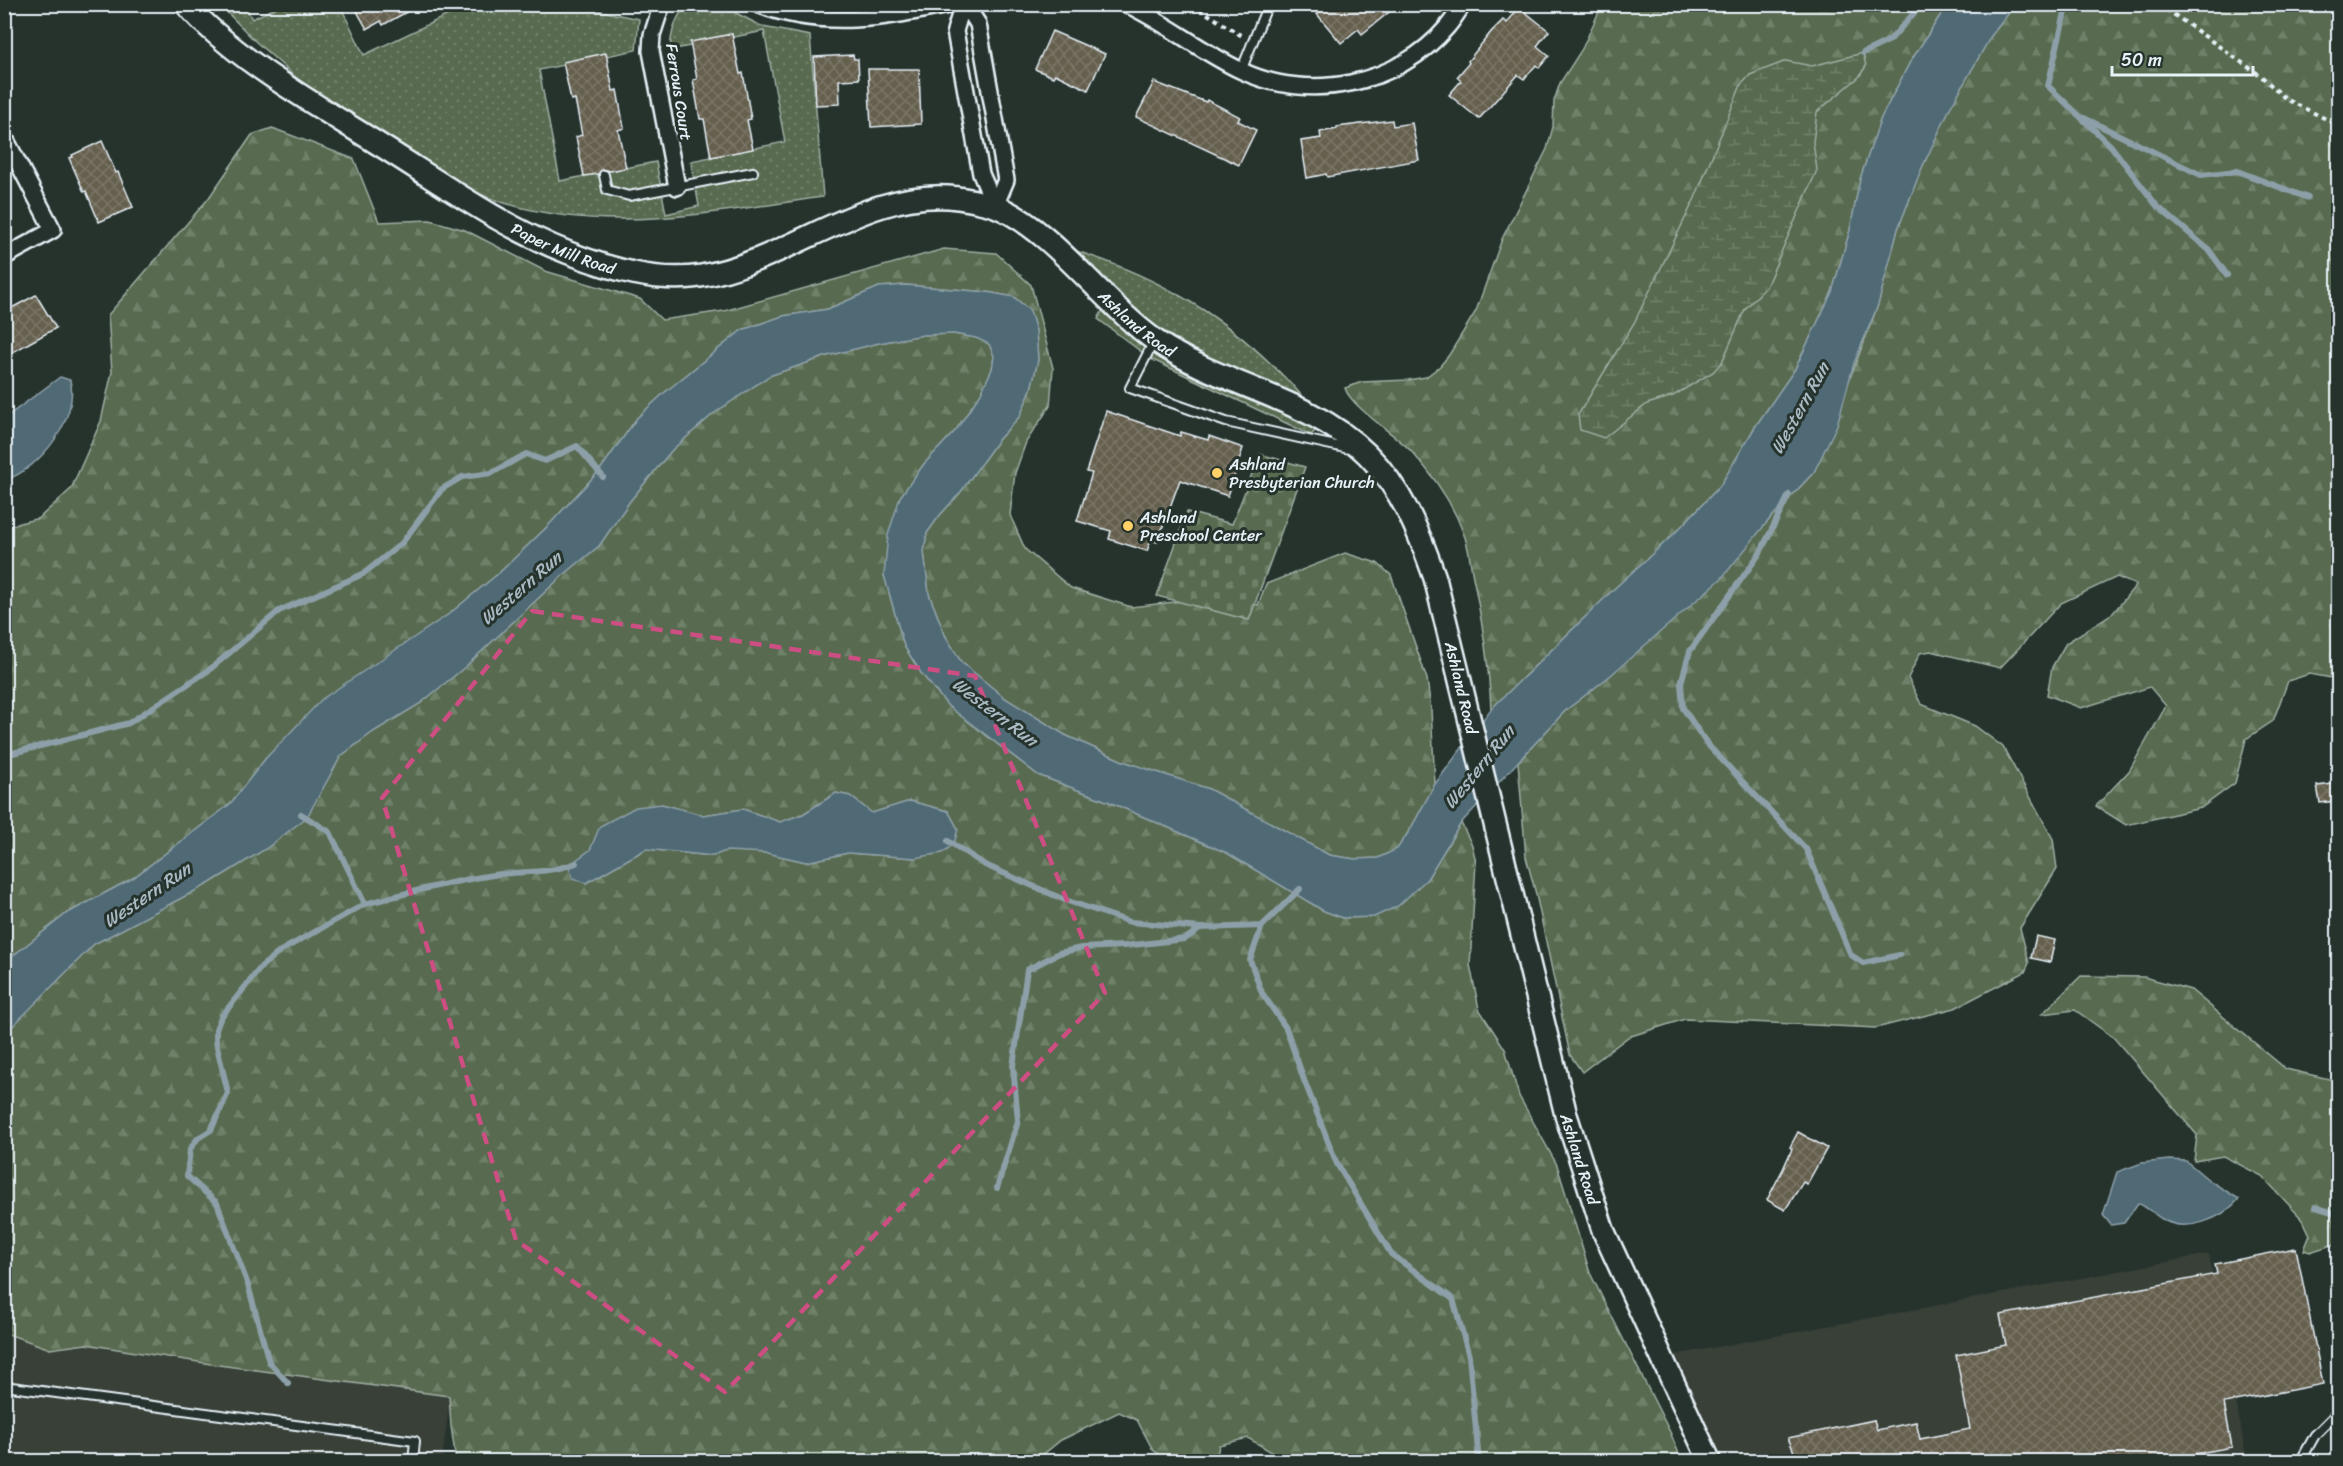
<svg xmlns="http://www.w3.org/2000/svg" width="2343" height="1466" font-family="Sriracha,sans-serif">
  <defs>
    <pattern id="grass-dots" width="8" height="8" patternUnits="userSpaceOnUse" patternTransform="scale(1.5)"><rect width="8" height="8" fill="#586b4f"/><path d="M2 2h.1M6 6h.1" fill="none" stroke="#708169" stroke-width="1.8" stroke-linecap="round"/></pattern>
    <pattern id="forest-firs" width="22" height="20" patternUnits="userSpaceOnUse" patternTransform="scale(1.5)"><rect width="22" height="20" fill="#586b4f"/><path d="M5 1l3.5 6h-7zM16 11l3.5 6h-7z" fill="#708169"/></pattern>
    <pattern id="wetland-marsh" width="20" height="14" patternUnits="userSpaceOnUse" patternTransform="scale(1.5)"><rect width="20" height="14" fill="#586b4f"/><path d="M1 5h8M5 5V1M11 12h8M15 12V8" fill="none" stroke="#708169"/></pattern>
    <pattern id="cemetery-stones" width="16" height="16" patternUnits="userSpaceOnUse" patternTransform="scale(1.5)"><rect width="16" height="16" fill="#586b4f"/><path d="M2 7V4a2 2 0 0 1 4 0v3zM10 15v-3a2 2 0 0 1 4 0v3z" fill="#708169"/></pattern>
    <pattern id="building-cross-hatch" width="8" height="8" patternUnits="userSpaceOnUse" patternTransform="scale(1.5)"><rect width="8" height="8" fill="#655f4e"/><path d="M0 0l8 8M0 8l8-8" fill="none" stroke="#7b7668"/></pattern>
  </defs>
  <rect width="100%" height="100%" fill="#26332d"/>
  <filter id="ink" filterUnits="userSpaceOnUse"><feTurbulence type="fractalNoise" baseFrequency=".0167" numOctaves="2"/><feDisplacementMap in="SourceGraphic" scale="12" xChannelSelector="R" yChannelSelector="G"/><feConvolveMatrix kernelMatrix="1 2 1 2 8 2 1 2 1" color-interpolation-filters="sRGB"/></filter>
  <g filter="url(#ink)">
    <g fill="#394037">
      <path d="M2209,1254l38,207h-526l-47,-106z"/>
      <path d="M4,1333l46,16 36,-5 125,20 239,32 -8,65h-437z"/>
    </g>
    <g fill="url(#grass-dots)" stroke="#a0aea4" stroke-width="1.5">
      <path d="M220,5h25l7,14 29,-14h59l24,50 105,-50h104l66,14 -3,31 -97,20 21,111 96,-19 10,52 33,-8 -8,-45 94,-19 -21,-111 -94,19c1,-18 5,-31 16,-45h39l11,8 27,14 47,9 13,161c-117,16 -242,44 -355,-8l-152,-94 -61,-54z"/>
      <path d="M1056,245c112,31 196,86 268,177l-13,13 -160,-76 -53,-40 12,-23z"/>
    </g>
    <g fill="url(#forest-firs)" stroke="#a0aea4" stroke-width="1.5" fill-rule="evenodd">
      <path d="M1602,5h345l-38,59 -28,54 -21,61 -10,51 -18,62 -37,77 -40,58 -35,59 -46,48 -59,54 -124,121c-2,-45 -9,-89 -18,-132 -3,-15 -4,-31 -10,-45 -11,-30 -31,-58 -52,-81 -15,-16 -61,-45 -66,-63l17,-6 46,-2 18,-3 14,-11 9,-11 27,-44 26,-72 45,-90 6,-22 1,-26 6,-18 22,-34z"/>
      <path d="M2015,5h323v674l-29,-5 -21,7 -15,40 -27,18 -11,44 -34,25 -75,17 -30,-19 33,-35 37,-65 -16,-19 -69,21 -34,-13 5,-28 14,-24 47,-30 23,-28 -19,-8 -56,26 -61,65 -69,-17 -11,2 -12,25 13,26 54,22 28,21 50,92 4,30 -37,59 9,35 -4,9 -70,36 -79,20 -191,-9 -57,18 -46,35 -12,-17 -34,-161 -10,-37 -8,-95 47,-51 46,-36 157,-154 46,-49 64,-167 20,-76 23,-59 29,-62 41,-72z"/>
      <path d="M272,128l82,31 25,63 51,-2 35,10 80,41 95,28 22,21 62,-9 220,-62 52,4 35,32 22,83 -3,38 -24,36 -11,31 -5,42 15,34 46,39 60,19 95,-11 32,9 8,-21 79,-31 32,10 14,12 36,104 4,31 4,74 -25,46 -13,19 -19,9 -23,1 -26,-4 -120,-66 -86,-28 -58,-26 -60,-37 -44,-36 -16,-27 -16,-41 -5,-42 3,-19 13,-18 20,-22 38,-53 22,-24 11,-27 7,-29 -2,-29 -6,-20 -16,-14 -27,-5 -81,-7 -27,2 -51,22 -45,7 -41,14 -78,63 -27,25 -37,52 -53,57 -48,46 -50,41 -63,43 -120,101 -36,46 -97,74 -67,36 -61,48v-435l34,-9 32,-29 30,-68 11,-49 -4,-57 100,-116 44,-64z"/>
      <path d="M954,334l23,4 12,6 5,12 -2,13 -11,24 -25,37 -32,34 -24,33 -16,78 20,71 17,27 27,33 90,69 69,26 120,52 97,58 19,7 31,-1 53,-38 34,-56 11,22 4,17 -6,103 9,44 26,40 14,47 38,69 33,108 80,159 12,29h-395l-39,-23 -29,7 -3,16h-48l-15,-11 -16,-30 -18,-8 -58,28 -26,21h-579l-5,-35 -2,-30 -238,-32 -125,-20 -36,5 -45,-16 -1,-299 90,-90 116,-61 57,-35 39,-31 35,-61 32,-24 48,-29 44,-36 96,-90 38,-31 31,-45 42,-51 41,-36 56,-38 58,-20 52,-13 44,-8zM836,793l14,3 22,17 38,-12 38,10 10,18 -43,29 -67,-5 -42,9 -39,-9 -41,-3 -13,6 -67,-7 -60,34 -17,-17 21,-16 72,-46 41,11 40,-6 37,13 23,-8z"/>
      <path d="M2081,976l63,1 47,13 95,79 52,12v162l-28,9 -6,-2 6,-15 -7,-15 -41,-44 -39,-20 -29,5 3,-26 -83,-97 -39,-28 -33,4z"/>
    </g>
    <path fill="url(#wetland-marsh)" stroke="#a0aea4" stroke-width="1.5" d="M1863,53l3,13 -7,11 -42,35 -4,30 4,28 -51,117 -21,22 -23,53 -9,10 -40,24 -26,8 -43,34 -24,-8 -2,-15 56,-92 61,-125 46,-113 9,-10 36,-14 26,5z"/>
    <path fill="url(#cemetery-stones)" stroke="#a0aea4" stroke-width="1.5" d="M1260,454l45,13 -56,153 -92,-24 30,-84 45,12z"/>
    <g fill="#506a75" stroke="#8da0a9" stroke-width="1.5">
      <path d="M1947,5h68l-24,31 -41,72 -29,62 -23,59 -20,76 -24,58 -17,62 -23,47 -46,49 -46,57 -111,97 -46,36 -104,112 -34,56 -29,27 -24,11 -31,1 -19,-7 -97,-58 -120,-52 -69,-26 -90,-69 -27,-33 -17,-27 -20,-71 4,-40 12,-38 24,-33 32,-34 25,-37 11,-24 2,-13 -5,-12 -13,-6 -22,-4 -31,1 -44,8 -52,13 -58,20 -56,38 -41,36 -42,51 -31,45 -38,31 -96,90 -44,36 -48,29 -32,24 -34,61 -40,31 -57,35 -116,61 -89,90v-72l61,-48 67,-36 97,-74 36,-46 56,-59 127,-85 50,-41 48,-46 53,-57 37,-52 27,-25 78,-63 41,-14 45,-7 51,-22 27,-2 81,7 27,5 16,14 6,20 2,29 -7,29 -11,27 -22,24 -38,53 -20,22 -13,18 -3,19 5,42 16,41 16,27 44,36 60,37 58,26 86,28 120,66 26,4 23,-1 19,-9 13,-19 25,-46 56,-75 124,-121 59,-54 46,-48 35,-59 40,-58 37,-77 18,-62 10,-51 21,-61 28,-54z"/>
      <path d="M60,377l10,3c10,38 -30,89 -65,100v-62z"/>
      <path d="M836,793l14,3 22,17 38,-12 38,10 10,18 -4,15 -12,9 -27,5 -67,-5 -42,9 -39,-9 -41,-2 -13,5 -67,-7 -60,34 -13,-5 -5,-12 22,-16 10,-24 36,-19 26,-3 41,11 40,-6 37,13 23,-8z"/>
      <path d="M2169,1160l17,1 24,20 29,18c-17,20 -53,35 -77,20 -9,-5 -15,-12 -24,-16l-14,20 -13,2 -8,-10 14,-43 25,-9z"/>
    </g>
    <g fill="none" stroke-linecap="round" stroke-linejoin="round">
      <g stroke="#8da0a9" stroke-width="6">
        <path d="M2067,4l-19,82 63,60 46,60 52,44 18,25"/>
        <path d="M1863,53l27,-13 32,-36"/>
        <path d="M2084,118l117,57 36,-4 71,27"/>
        <path d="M1789,495l-29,58 -70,98 -9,32 2,25 24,36 99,105 45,106 12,8 37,-8"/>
        <path d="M4,753h9l116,-30 80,-53 70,-59 84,-37 39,-31 40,-54 20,-12 30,-4 34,-19 19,7 32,-15 26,31"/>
        <path d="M948,841l37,24 80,35 65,22 71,6 61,-2 38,-37"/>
        <path d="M365,904c42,-11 84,-22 128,-29 28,-4 55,-1 83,-12"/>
        <path d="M1262,926l-12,34 12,33 24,35 18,52 33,84 54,90 62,45 16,57 10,106"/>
        <path d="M997,1188l21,-67 -5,-55 14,-96 32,-17 22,-5 43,-2 61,-7 15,-10"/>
        <path d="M2315,1207l23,7"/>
        <path d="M288,1383l-19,-21 -21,-77 -31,-82 -30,-27 3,-27 8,-11 13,-8 17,-37 -12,-51v-13l5,-12 41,-51 20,-16 83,-46 -35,-72 -29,-18"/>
      </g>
    </g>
    <g fill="url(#building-cross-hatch)" stroke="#e8f1f8" stroke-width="1.5">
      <path d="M353,4h68l-38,21 -2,-4 -14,8z"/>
      <path d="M1328,4h71l-37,30 -4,-5 -17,14 -24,-29z"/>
      <path d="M1519,7l30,24 -12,15 12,10 -10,12 -3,-3 -12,14 -6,-4 -39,44 -30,-24 12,-14 -4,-4 12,-14 -1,-2 23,-29 12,-12 4,3z"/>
      <path d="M1052,31l53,23 -17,36 -33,-16 -2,3 -18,-8z"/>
      <path d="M732,34l8,40 3,-1 8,46 -4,1 6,29 -42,8 -7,-38h-4l-7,-39 4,-1 -7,-37z"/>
      <path d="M606,53l7,38 4,-1 7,38 -6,2 8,38 -17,3 -7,-2 -4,5 -14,2 -8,-39 6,-2 -7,-36 -4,1 -8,-38z"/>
      <path d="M853,55l1,4h4l1,20 -20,1 1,24 -24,1 -2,-48z"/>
      <path d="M868,69h51l2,55 -50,3z"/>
      <path d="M1154,82l52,20 1,-2 33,17 -2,4 18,9 -17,35 -103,-48z"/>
      <path d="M1392,120l1,6 19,-3 7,37 -92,17 -1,-3 -19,4 -6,-37 20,-3 -1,-6 17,-3v-2z"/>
      <path d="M102,141l14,32 2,-1 15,35 -34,15 -13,-31 -2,1 -15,-34 4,-1 -1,-2z"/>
      <path d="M36,295l20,33 -52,29v-45z"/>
      <path d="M1106,411l74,25 1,-4 27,8 1,-4 34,12 -15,48 -48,-16 -23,62 -6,-2 -4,11 -38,-12 2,-8 -34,-10 15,-48 -6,-1z"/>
      <path d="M2333,784l3,17 -16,2 -3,-17z"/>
      <path d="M2036,936l19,4 -5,22 -19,-4z"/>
      <path d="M1798,1132l29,16 -20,36 -4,-2 -18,28 -18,-10 16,-31 9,-20 -2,-2z"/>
      <path d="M2296,1248l27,136 -99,19 8,44 -75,14h-359l-10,-23 86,-18 3,10 39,-8 4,17 50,-10 -14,-74 50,-10 -6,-30 217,-41 -2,-10z"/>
    </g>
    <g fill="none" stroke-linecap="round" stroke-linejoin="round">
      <defs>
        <g id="service">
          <path d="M1241,71l27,-67"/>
          <path d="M604,175l3,15 22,6 124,-24"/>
          <path d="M1154,341l-24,47 96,34 128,28"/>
          <path d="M4,1386l411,55 -2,21"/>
          <path d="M2300,1462l15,-27 23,-23"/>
        </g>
        <g id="minor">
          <path d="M662,4l-10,31 -1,16 26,136"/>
          <path d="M757,4c67,26 128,14 196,0"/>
          <path d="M963,4l-8,27 26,143 14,32"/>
          <path d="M965,4l13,20 28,156 -11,26"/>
          <path d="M1126,4c41,19 75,48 116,67 68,32 156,14 205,-44 6,-7 11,-15 16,-23"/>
          <path d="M4,136l49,94 -49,27"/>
        </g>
        <g id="secondary">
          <path id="s1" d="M186,4c49,56 131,101 194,141 61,38 122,82 189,108 41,16 88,30 132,23 87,-14 167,-90 257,-78 12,2 25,4 37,8 58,23 108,98 161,135 66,46 152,55 211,113 35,35 52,78 68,124l131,537 37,115 107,232"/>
        </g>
      </defs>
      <use href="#service" stroke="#e8f1f8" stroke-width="12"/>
      <use href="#minor" stroke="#e8f1f8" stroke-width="20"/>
      <use href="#secondary" stroke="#e8f1f8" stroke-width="26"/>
      <g stroke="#e8f1f8" stroke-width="4" stroke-dasharray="4.5 4.5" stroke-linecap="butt">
        <path d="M1192,4l50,32"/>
        <path d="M2159,4l102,72 25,23 52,26"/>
      </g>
      <use href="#service" stroke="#26332d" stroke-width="8"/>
      <use href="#minor" stroke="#26332d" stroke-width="15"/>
      <use href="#secondary" stroke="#26332d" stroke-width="21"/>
    </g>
  </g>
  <path fill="none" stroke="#cc4e82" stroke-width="4.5" stroke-dasharray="12 8" stroke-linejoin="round" d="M532,611l443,65 130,317 -380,399 -209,-152 -134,-442z"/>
  <g fill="#ffd166" stroke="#26332d" stroke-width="2">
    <circle cx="1217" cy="473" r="6"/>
    <circle cx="1128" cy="526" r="6"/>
  </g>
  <g text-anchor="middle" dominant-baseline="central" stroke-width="6" stroke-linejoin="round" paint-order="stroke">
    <g font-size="16" fill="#e8f1f8" stroke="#26332d">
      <text transform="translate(679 92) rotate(81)">Ferrous Court</text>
      <text stroke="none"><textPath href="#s1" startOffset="452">Paper Mill Road</textPath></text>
      <text stroke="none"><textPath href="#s1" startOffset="1089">Ashland Road</textPath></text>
      <text stroke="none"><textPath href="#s1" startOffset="1611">Ashland Road</textPath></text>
      <text stroke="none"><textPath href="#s1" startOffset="2097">Ashland Road</textPath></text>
    </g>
    <g font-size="16" fill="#e8f1f8" stroke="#26332d" text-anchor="start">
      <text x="1229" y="464">Ashland<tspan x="1229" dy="18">Presbyterian Church</tspan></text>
      <text x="1140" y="517">Ashland<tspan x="1140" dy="18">Preschool Center</tspan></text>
    </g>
    <g font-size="18" font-style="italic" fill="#abbbc4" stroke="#26332d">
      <text transform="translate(1800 408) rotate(-61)">Western Run</text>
      <text transform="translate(521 588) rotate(-41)">Western Run</text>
      <text transform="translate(995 712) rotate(37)">Western Run</text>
      <text transform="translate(1479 767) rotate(-51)">Western Run</text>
      <text transform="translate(147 895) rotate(-34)">Western Run</text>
    </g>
  </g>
  <rect width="2343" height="1466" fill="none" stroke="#26332d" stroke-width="24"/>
  <rect x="12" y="12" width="2319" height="1442" fill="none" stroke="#e8f1f8" stroke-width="2" filter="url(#ink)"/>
  <path d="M2112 66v9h141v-9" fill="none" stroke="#e8f1f8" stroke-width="3"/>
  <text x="2121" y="66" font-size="18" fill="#e8f1f8" stroke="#26332d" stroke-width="4.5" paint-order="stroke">50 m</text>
</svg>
